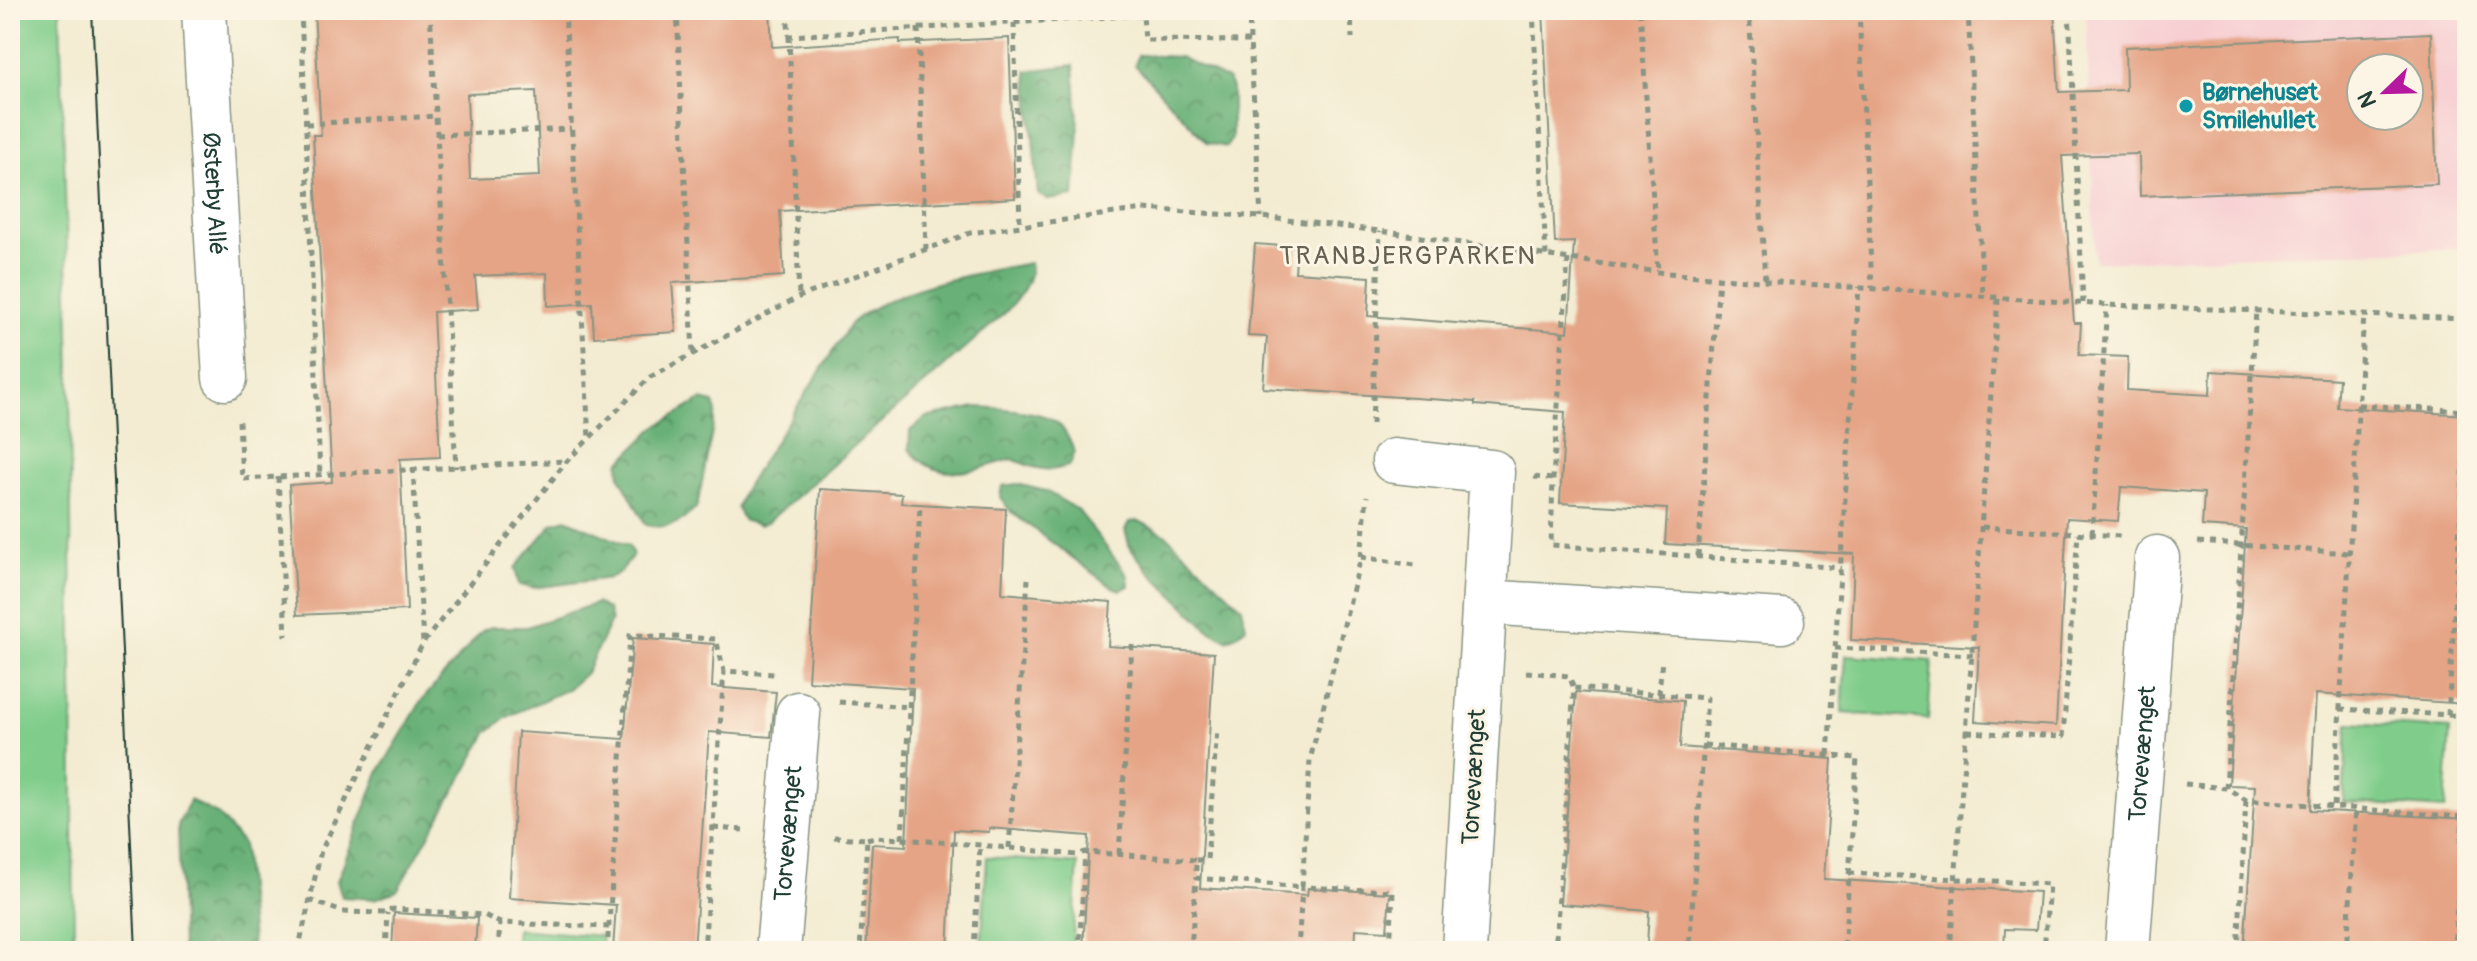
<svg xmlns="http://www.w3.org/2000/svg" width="2477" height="961" font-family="Pangolin,sans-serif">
  <defs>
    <pattern id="forest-crowns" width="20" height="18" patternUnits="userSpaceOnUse" patternTransform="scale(2)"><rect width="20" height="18" fill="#68b077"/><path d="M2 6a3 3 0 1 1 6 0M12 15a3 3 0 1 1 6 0" fill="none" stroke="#559062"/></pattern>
  </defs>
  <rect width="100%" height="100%" fill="#fcf5e5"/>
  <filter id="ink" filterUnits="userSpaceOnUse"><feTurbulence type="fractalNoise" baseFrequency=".0125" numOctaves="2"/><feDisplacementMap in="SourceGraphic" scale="16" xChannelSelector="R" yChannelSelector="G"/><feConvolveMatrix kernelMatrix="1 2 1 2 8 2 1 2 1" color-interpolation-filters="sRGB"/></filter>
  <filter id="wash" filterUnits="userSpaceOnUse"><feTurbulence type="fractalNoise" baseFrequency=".006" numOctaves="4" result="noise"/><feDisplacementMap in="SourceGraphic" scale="32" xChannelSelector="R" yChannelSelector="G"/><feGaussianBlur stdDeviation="1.8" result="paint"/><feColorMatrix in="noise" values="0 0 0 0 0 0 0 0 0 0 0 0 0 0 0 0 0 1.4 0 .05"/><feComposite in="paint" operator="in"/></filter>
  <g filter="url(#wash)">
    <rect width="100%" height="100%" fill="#f3ecd2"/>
    <path fill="#f7cfd3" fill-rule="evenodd" d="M2086,10h381v238l-372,14zM2361,68h48v48h-48z"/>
    <g fill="#80cd8b" stroke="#508560" stroke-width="2">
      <path d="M10,10h50l10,358 4,583h-64z"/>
      <path d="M1846,655l86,6 -4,58 -86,-6z"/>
      <path d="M2348,723l102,6 -5,80 -102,-7z"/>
      <path d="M987,857l91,7 -6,87h-91z"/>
      <path d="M516,929l86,7 -2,15h-86z"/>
    </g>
    <g fill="url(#forest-crowns)" stroke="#447656" stroke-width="2">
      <path d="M1138,55l42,2 48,23 4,8v51l-6,8 -19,-4 -72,-78z"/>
      <path d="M1074,65l5,68 -5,63 -26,4 -10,-6 -11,-123z"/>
      <path d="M1030,263c4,18 -13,36 -24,49l-238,210 -8,3 -16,-4 -7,-13 5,-15 109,-170c42,-36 125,-50 179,-60z"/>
      <path d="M701,400l13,3 2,9 -19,95c-15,16 -29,23 -51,18l-26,-48 -1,-14 35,-35z"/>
      <path d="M975,407c19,1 63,3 78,13 11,6 17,21 22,32l-5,13c-21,9 -37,3 -58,-6 -39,11 -73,27 -103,-10l1,-18 15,-13z"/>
      <path d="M1017,484l29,7 32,19 50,66 1,10 -8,4 -9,-3 -101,-75 -11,-15 2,-11z"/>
      <path d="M566,519l63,27 4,9 -12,16 -11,7 -77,10 -14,-3 -4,-17 38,-45z"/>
      <path d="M1139,521l26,13 77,73 4,20 -9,8 -10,5 -18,-10 -59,-58 -20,-24 -5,-18 4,-8z"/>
      <path d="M597,603l11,7 3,11 -25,52 -18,16 -61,28 -19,15 -91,159 -22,8 -33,-2 -5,-16 42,-109 43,-72 60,-69 9,-4h36z"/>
      <path d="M190,800l27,14 26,30 10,107h-71l-4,-126z"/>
    </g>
    <g id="blocks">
      <g fill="#e5a486" fill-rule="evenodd">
        <path d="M314,10h456l2,37 128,-8v4l109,-5 6,160 -235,13 4,65 -112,7 4,49 -82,5 -2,-34 -44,3 -1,-33 -72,3 3,33 -45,3 7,145 -40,2 7,151 -110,5 -8,-130 43,-3 -19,-347h8zM536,91l4,85 -70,3 -3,-85z"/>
        <path d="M1543,10h511l5,82 67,-2 -1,-43 306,-14 6,151 -297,12 -1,-42 -77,2 12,167h7l-2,32 49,2 -1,33 83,5 1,-24 128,8 -2,28 130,8v289l-151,-10 -6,116 157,9v132h-223l11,-165 -26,-1 17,-256 -44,-3 2,-33 -83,-6 -3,34 -51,-3 -11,208 -81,-5 4,-74 -128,-7 3,-86 -189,-10 2,-35 -107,-6 5,-91 -90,-7v-3l-212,-14 4,-51 -19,-1 7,-92 42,3 -2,25 75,5 -2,39 200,16 6,-90 -19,1zM2361,68h48v48h-48z"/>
        <path d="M820,489l82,5 -1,9 105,6 -4,84 109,9 -3,44 106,7 -14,235 107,7 1,-7 82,5 -3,38 -31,-2 -1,22h-272l6,-115 -100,-8v4l-35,-2 -6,121h-82l6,-107 34,2 7,-158 -105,-7z"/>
        <path d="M633,638l81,6 -2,43 64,5 -5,45 -62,-5 -15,219h-81l3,-46 -107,-7 9,-166 106,7z"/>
        <path d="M1576,692l107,9 -3,46 152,12 -8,120 215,13 -3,38 -31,-1 -1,22h-309l1,-2 -49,-4 2,-34 -89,-7z"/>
        <path d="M394,913l83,5 -2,33h-83z"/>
      </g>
    </g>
  </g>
  <g filter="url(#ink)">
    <use href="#blocks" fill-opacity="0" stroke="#899483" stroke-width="2"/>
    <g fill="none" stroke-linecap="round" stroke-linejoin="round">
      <defs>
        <g id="minor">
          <path id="s1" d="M204,10l21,368"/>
          <path d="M1394,461l98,11 -28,479"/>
          <path d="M1485,602l297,19"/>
          <path id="s2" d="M778,951l20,-237"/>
          <path id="s3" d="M2127,951l30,-393"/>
        </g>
      </defs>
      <use href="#minor" stroke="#899483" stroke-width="47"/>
      <g stroke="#899483" stroke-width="5" stroke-dasharray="6 6" stroke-linecap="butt">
        <path d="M301,10l19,465"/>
        <path d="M430,10l26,458"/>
        <path d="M565,10l24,429"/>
        <path d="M677,10l16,344"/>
        <path d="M787,10l2,26 354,-21 2,25 105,1 11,176"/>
        <path d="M1249,10l1,31"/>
        <path d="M1351,10l1,28"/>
        <path d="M1533,10l13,246"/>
        <path d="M1640,10l18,262"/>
        <path d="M1749,10l16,271"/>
        <path d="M1859,10l13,278"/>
        <path d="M1968,10l15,286"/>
        <path d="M2069,10l14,293"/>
        <path d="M1014,23l6,202"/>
        <path d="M918,28l8,221"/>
        <path d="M789,36l10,261"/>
        <path d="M306,124l130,-8"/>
        <path d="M437,135l134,-6"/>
        <path d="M1568,259l-15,220 -2,66 290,23"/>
        <path d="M2358,405l109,6 -19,305"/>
        <path d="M239,421l3,58 324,-18"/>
        <path d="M1372,424l8,-193"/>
        <path d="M413,468l10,175"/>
        <path d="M278,477l8,159"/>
        <path d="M1534,477l19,2"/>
        <path d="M1982,527l138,9"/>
        <path d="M2092,534l15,-229"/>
        <path d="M2198,542l150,11"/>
        <path d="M1698,556l21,-278"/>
        <path d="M1361,557l54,8"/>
        <path d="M1835,648l138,7"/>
        <path d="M1526,672l43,4 5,12"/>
        <path d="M1659,694l3,-35"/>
        <path d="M839,702l72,5"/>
        <path d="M2340,709l127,7"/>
        <path d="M1967,732l96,5 15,-204"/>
        <path d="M1704,745l153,13 -13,193"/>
        <path d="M1828,755l31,-468"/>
        <path d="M2185,784l41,4 20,12 216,17"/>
        <path d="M2226,788l30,-478"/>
        <path d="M2334,806l30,-492"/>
        <path d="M713,828l31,2"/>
        <path d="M834,837l33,2 -7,112"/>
        <path d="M867,839l7,-2 106,8 97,10 8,-3 111,8v18l106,9 8,-127 51,-203 6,-61"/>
        <path d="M902,839l18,-332"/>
        <path d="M1009,848l19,-269"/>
        <path d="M1119,854l13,-209"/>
        <path d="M1196,860h11l10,-131"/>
        <path d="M1849,873l200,11 -5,67"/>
        <path d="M309,900l34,12 45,1 5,-4 91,6 16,8 109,4"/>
        <path d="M298,951l23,-100 102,-208 144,-182 83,-84 149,-80 171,-64 174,-24 117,8 119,14 278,41 61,6 388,27 360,14"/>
        <path d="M386,951l2,-38"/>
        <path d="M498,951l2,-28"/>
        <path d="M607,951l23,-316 86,4 8,32"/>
        <path d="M704,951l20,-280 51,3"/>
        <path d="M974,951l6,-106"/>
        <path d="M1079,951l6,-99"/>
        <path d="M1191,951l5,-73"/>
        <path d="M1298,951l4,-64 91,4 -3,60"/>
        <path d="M1555,951l19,-263 133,10 -18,253"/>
        <path d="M1950,951l48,-653"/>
        <path d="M2238,951l8,-151"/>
        <path d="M2347,951l9,-143"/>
        <path d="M2454,951l13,-195"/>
      </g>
      <use href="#minor" stroke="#fff" stroke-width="44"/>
      <path stroke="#1f3d34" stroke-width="2" d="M92,10l44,941"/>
    </g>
  </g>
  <circle fill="#0f9aa8" stroke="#fcf5e5" stroke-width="3" cx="2186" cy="106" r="8"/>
  <g text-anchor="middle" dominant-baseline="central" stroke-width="6" stroke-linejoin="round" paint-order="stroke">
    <g font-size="24" font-weight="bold" fill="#0d838f" stroke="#fcf5e5" text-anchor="start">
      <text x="2202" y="92">Børnehuset<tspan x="2202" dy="28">Smilehullet</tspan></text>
    </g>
    <g font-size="24" fill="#1f3d34" stroke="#fcf5e5">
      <text stroke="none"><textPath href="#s1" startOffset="184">Østerby Allé</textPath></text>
      <text stroke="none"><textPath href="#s3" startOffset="198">Torvevænget</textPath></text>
      <text transform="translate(1474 777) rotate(-87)">Torvevænget</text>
      <text stroke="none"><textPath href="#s2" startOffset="118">Torvevænget</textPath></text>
    </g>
    <g font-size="26" letter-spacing="2" fill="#646151" stroke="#fcf5e5">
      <text x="1408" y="256">TRANBJERGPARKEN</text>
    </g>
  </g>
  <rect width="2477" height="961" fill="none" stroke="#fcf5e5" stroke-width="40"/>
  <g transform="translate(2385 92) rotate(247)"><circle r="38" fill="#fcf5e5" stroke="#a4ab9e" stroke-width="2"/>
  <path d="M0-6L14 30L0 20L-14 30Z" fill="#b5179e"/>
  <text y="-12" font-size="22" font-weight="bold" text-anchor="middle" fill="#1f3d34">N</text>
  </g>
</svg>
